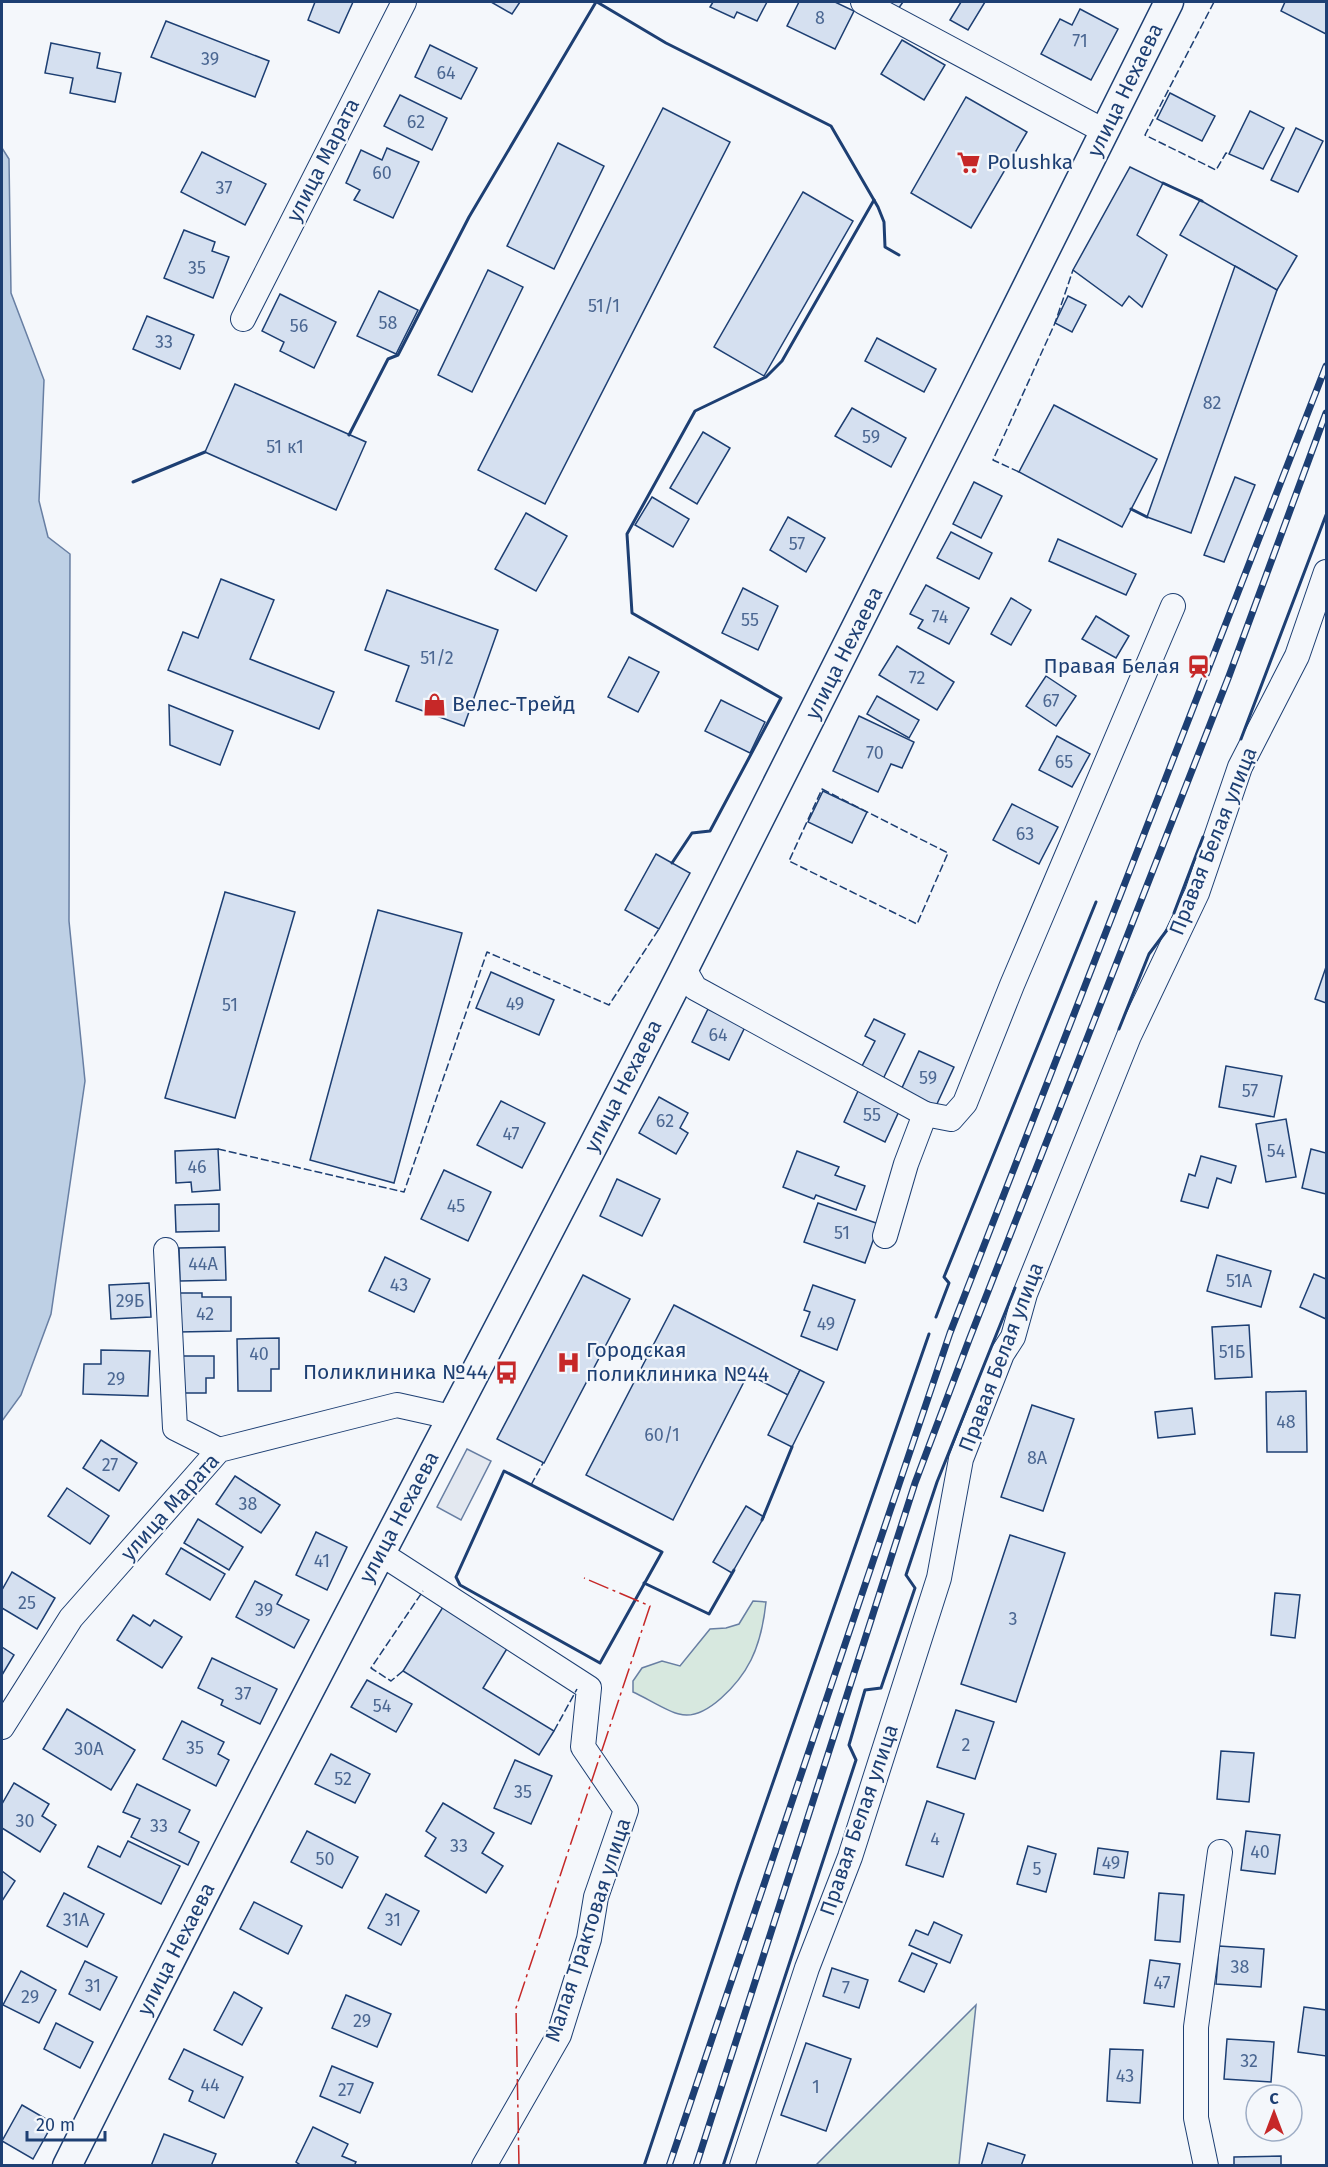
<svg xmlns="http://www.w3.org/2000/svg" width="1328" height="2167" font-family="'Fira Sans',sans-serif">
  <rect width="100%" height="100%" fill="#f4f7fb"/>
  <g fill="#d7e8df" stroke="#687fa3" stroke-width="1.5">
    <path d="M753,1601l13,1c-2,19 -6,40 -15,58 -11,22 -45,62 -72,54 -11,-2 -34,-17 -46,-22v-11l9,-13 20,-7 18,5 30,-37 16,-1 13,-4z"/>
    <path d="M976,2005l-17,160h-143z"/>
  </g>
  <path fill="#e3e8f0" stroke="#687fa3" stroke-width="1.5" d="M467,1449l24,12 -30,59 -24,-13z"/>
  <path fill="#bed0e5" stroke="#687fa3" stroke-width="1.5" d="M2,148l7,11 2,134 33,87 -5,121 9,36 22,17 -1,367 16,160 -34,233 -30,81 -19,26z"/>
  <g fill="#d5e0f0" stroke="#1d3f73" stroke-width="1.5">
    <path d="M313,2h40l-14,31 -31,-13 7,-18z"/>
    <path d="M491,2h29l-8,12z"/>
    <path d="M713,2h54l-10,19 -20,-9 -3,6 -24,-11z"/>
    <path d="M799,2h36l19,9 -19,38 -48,-23z"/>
    <path d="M877,2h26l-7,10z"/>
    <path d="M961,2h24l-17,28 -18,-10z"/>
    <path d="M1285,2h41v32l-45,-23z"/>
    <path d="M1080,9l38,20 -27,51 -50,-26 19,-35 12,6z"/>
    <path d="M166,21l103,40 -14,36 -104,-40z"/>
    <path d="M902,40l43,25 -21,35 -43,-26z"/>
    <path d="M51,43l49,10 -3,15 24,5 -6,29 -45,-9 3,-15 -28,-5z"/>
    <path d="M430,45l47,23 -16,31 -46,-22z"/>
    <path d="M1170,93l45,23 -13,25 -45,-22z"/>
    <path d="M400,95l47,23 -15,32 -48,-24z"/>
    <path d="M966,97l61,35 -56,96 -60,-35z"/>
    <path d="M663,108l67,34 -185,362 -67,-34z"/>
    <path d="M1250,111l34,17 -21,41 -34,-15z"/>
    <path d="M1296,128l27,13 -25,51 -27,-12z"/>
    <path d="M558,143l46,23 -50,103 -47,-23z"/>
    <path d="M387,148l32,14 -26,56 -39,-18 6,-10 -14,-7 15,-33 21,10z"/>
    <path d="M202,152l64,32 -21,41 -64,-33z"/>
    <path d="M1130,167l33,16 -26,52 30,20 -25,52 -13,-11 -7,10 -49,-36z"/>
    <path d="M803,192l50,29 -89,155 -50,-29z"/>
    <path d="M1200,200l97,56 -20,34 -97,-55z"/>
    <path d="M184,230l31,12 -3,9 17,6 -16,41 -49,-20z"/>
    <path d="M1235,266l42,24 -86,243 -44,-16z"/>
    <path d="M488,270l35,17 -51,105 -34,-17z"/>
    <path d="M379,291l39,19 -22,44 -39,-18z"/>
    <path d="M280,294l56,28 -22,46 -34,-17 4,-9 -22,-11z"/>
    <path d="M1068,296l18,9 -14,27 -17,-9z"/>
    <path d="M147,316l47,19 -14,34 -47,-20z"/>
    <path d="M877,338l59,31 -12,23 -59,-31z"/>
    <path d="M235,384l131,58 -30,68 -131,-58z"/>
    <path d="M1054,405l103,54 -35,68 -103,-55z"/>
    <path d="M852,408l54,30 -15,29 -56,-31z"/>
    <path d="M703,432l27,16 -33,56 -27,-16z"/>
    <path d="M1235,477l20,8 -31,77 -20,-7z"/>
    <path d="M974,482l28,14 -21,42 -28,-14z"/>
    <path d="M652,497l37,22 -16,28 -38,-22z"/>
    <path d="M526,513l41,23 -31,55 -41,-22z"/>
    <path d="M788,517l37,21 -19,34 -36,-22z"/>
    <path d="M951,532l41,21 -13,26 -42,-21z"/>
    <path d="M1058,539l78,35 -10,21 -77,-34z"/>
    <path d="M221,579l53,21 -24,59 84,33 -15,37 -151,-59 15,-38 15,6z"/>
    <path d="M926,585l43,23 -20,36 -31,-16 5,-8 -13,-6z"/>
    <path d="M743,588l35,18 -20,44 -36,-17z"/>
    <path d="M387,590l111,40 -34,96 -68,-25 13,-35 -44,-16z"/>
    <path d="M1011,598l20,12 -20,35 -20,-11z"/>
    <path d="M1096,616l33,20 -13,22 -34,-19z"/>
    <path d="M897,646l57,36 -17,28 -58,-35z"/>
    <path d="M629,657l30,15 -21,40 -30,-15z"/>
    <path d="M1046,676l30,20 -20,30 -30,-20z"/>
    <path d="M877,696l42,24 -10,18 -42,-24z"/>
    <path d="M721,700l44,22 -15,31 -45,-22z"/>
    <path d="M169,705l64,26 -13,34 -50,-20z"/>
    <path d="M859,716l55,26 -12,26 -11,-4 -13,28 -45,-21z"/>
    <path d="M1057,736l33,18 -18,33 -33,-17z"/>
    <path d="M823,791l44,21 -15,31 -44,-21z"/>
    <path d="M1012,804l46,23 -19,37 -46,-24z"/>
    <path d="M656,854l34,19 -31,56 -34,-19z"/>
    <path d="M225,892l70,20 -60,206 -70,-20z"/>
    <path d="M378,910l84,23 -68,250 -84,-23z"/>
    <path d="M1326,967v36l-11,-4z"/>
    <path d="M491,972l63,28 -15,35 -63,-27z"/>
    <path d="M708,1009l37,18 -16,33 -37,-18z"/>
    <path d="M874,1019l31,15 -22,45 -22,-11 14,-27 -10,-5z"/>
    <path d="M919,1051l35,16 -18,39 -35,-16z"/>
    <path d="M1226,1066l56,10 -8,41 -55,-10z"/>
    <path d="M859,1089l41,20 -15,33 -41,-20z"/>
    <path d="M659,1097l29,16 -8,15 8,5 -12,21 -37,-21z"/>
    <path d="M501,1101l44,22 -23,45 -45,-23z"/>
    <path d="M1286,1119l10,58 -30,5 -10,-58z"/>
    <path d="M218,1149l2,41 -28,2 -1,-10 -15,1 -1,-32z"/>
    <path d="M1311,1149l15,4v41l-24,-6z"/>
    <path d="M797,1151l42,16 -4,8 30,11 -9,24 -40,-15 -2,4 -31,-12z"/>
    <path d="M1201,1156l35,10 -5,17 -14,-5 -9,30 -27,-7 8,-27 6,2z"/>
    <path d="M444,1170l47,22 -23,49 -47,-22z"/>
    <path d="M617,1179l43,20 -18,37 -42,-20z"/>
    <path d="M818,1203l61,21 -14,39 -61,-21z"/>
    <path d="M219,1204v27l-43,1 -1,-27z"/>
    <path d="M225,1247l1,33 -46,1 -1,-33z"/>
    <path d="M1217,1255l54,16 -10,36 -54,-16z"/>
    <path d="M385,1257l45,22 -16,33 -45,-21z"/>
    <path d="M1314,1274l12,5v40l-26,-12z"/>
    <path d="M583,1275l47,24 -86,164 -47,-24z"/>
    <path d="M149,1283l2,34 -40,2 -2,-34z"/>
    <path d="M813,1285l42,15 -18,50 -36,-14 9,-24 -6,-2z"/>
    <path d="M178,1293h24v4h29v34l-53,1z"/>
    <path d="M674,1305l126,65 -12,25 -40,-21 -75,146 -87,-45z"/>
    <path d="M1249,1325l3,52 -37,2 -3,-52z"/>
    <path d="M279,1338v31h-8v22h-33l-1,-52z"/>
    <path d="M101,1350l49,1 -2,45 -65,-2 1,-30h17z"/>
    <path d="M180,1356h34v22h-8v15h-26z"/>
    <path d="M800,1370l24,12 -32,65 -24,-12z"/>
    <path d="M1306,1391l1,61h-40l-1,-60z"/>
    <path d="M1032,1405l42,14 -31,92 -42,-14z"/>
    <path d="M1192,1408l3,26 -37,4 -3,-26z"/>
    <path d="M101,1440l36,23 -18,28 -36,-23z"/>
    <path d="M235,1476l45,29 -19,28 -45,-29z"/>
    <path d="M67,1488l42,28 -19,28 -42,-28z"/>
    <path d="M746,1506l18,11 -32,56 -19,-11z"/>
    <path d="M198,1519l45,28 -14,23 -45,-27z"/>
    <path d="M316,1532l31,15 -20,43 -31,-15z"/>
    <path d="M1010,1535l55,18 -49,149 -55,-18z"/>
    <path d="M181,1548l44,26 -15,26 -44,-26z"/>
    <path d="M12,1572l43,26 -18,31 -35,-21v-18z"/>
    <path d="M255,1581l27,14 -5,9 32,16 -15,28 -58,-31z"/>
    <path d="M1275,1593l25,2 -5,43 -24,-3z"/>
    <path d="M443,1607l65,40 -25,41 71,43 -15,24 -136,-84z"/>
    <path d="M133,1615l17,11 4,-6 28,17 -20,31 -45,-28z"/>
    <path d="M2,1647l12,8 -12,20z"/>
    <path d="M212,1658l65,31 -17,35 -39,-19 2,-5 -25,-12z"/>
    <path d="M367,1680l45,24 -16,28 -45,-25z"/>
    <path d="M67,1709l68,41 -24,40 -68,-41z"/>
    <path d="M956,1710l38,12 -19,57 -38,-12z"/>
    <path d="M182,1721l42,21 -6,12 11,6 -13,26 -53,-27z"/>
    <path d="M1221,1751l33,2 -5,49 -32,-3z"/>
    <path d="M331,1754l39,20 -15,29 -40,-19z"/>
    <path d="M515,1760l37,16 -21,48 -37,-16z"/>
    <path d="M14,1783l35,21 -7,12 14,9 -16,27 -38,-24v-24z"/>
    <path d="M137,1784l53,26 -11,22 20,10 -11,23 -57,-28 9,-18 -17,-7z"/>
    <path d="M927,1801l37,13 -21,63 -37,-12z"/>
    <path d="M443,1803l51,30 -12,20 21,13 -17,27 -61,-37 11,-18 -10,-7z"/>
    <path d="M307,1831l51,26 -16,31 -51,-26z"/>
    <path d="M1246,1831l34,4 -5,39 -34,-4z"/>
    <path d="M128,1841l52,25 -19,38 -73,-37 10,-21 22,11z"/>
    <path d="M1028,1846l28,8 -10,38 -29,-8z"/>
    <path d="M1098,1848l30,4 -4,26 -30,-4z"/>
    <path d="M2,1871l13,10 -13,20z"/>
    <path d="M64,1893l40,21 -17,33 -40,-21z"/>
    <path d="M1159,1893l25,2 -4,47 -25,-2z"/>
    <path d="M386,1894l33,17 -18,34 -33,-17z"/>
    <path d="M254,1902l48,24 -14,28 -48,-25z"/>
    <path d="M934,1922l28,13 -12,28 -41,-18 7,-15 12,5z"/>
    <path d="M1219,1946l45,3 -3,38 -45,-3z"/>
    <path d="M912,1953l25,11 -13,28 -25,-11z"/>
    <path d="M1150,1960l30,4 -6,43 -30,-4z"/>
    <path d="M85,1961l32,16 -17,33 -31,-16z"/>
    <path d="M832,1968l36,12 -9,28 -36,-12z"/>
    <path d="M21,1971l35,19 -17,33 -36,-18z"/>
    <path d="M234,1992l28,16 -20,37 -28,-15z"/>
    <path d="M346,1995l45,19 -14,33 -45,-19z"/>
    <path d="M1304,2007l22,3v46l-28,-4z"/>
    <path d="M56,2023l37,19 -13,26 -36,-19z"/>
    <path d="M1227,2039l47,3 -3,40 -47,-3z"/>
    <path d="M806,2043l45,16 -25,72 -45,-16z"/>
    <path d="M184,2049l59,28 -19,41 -35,-17 4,-10 -24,-12z"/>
    <path d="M1110,2049l33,1 -3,53 -33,-2z"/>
    <path d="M332,2066l41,17 -13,30 -40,-17z"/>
    <path d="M22,2105l31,18 -20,36 -31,-18z"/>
    <path d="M313,2127l35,17 -6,12 14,6 -2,4h-52l-6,-4z"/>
    <path d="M164,2134l52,20 -5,12h-60z"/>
    <path d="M988,2143l37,12 -4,11h-40z"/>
    <path d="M1281,2156v10h-47v-9z"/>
  </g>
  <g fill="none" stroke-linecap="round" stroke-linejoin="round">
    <defs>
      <g id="minor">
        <path d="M863,2l241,129"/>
        <path d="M243,319l161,-317"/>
        <path d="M684,969l11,19 230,126 -19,50 -21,72"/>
        <path d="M925,1114l26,5 14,-16 47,-118 161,-379"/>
        <path d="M166,1250l9,178 44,22"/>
        <path d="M380,1553l209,135 -6,59 43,63 -30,87 -7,42 -30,96 -75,131"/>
        <path d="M2,1727l69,-109 148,-168 178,-45 54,12"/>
        <path d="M742,2166l65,-198 43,-111 89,-279 22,-119 41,-105 11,-17 12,-43 104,-258 68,-143 43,-126 57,-111 29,-84"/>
        <path d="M1206,2166l-10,-48v-91l24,-175"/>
      </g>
      <path id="tertiary" d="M67,2166c199,-401 412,-795 615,-1193 165,-323 325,-647 487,-971"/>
    </defs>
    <use href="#minor" stroke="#1d3f73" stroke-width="26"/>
    <use href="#tertiary" stroke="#1d3f73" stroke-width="31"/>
    <use href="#minor" stroke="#f4f7fb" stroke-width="24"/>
    <use href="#tertiary" stroke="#f4f7fb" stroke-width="28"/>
    <defs>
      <g id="rail">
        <path d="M669,2166l281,-833 376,-967"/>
        <path d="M696,2166l219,-683 54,-143 260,-664 97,-263"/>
      </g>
    </defs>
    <use href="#rail" stroke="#1d3f73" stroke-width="7"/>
    <use href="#rail" stroke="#f4f7fb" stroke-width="4.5" stroke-dasharray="14" stroke-linecap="butt"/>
    <g stroke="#1d3f73" stroke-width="1.5" stroke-dasharray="8 3" stroke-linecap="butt">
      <path d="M1214,2l-69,133 71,35 10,-17 3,1"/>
      <path d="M1019,472l-26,-12 62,-137 18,-53"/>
      <path d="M822,789l126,64 -31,71 -128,-63z"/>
      <path d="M218,1149l186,43 83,-240 122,53 50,-76"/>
      <path d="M531,1485l12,-22"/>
      <path d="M403,1671l-12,10 -20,-13 52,-77"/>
      <path d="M554,1731l23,-42"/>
    </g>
    <g stroke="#1d3f73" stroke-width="3">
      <path d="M597,2l69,41 165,83 47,81 6,15 1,25 14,8"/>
      <path d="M1163,183l39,18"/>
      <path d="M349,435l39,-76 10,-4 71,-138 127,-215"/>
      <path d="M133,482l72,-30"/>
      <path d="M1131,509l16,8"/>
      <path d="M1241,739l85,-224"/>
      <path d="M672,863l20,-30 18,-2 71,-133 -149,-85 -5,-79 68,-123 71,-34 16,-16 92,-161"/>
      <path d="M1174,913l29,-76"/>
      <path d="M1119,1029l30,-75 18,-24"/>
      <path d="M936,1317l13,-34 -5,-6 152,-375"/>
      <path d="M504,1471l158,81 -62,111 -140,-78 -4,-8z"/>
      <path d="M762,1520l30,-73"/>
      <path d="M644,1583l65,31 25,-44"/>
      <path d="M644,2166l94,-283 191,-549"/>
      <path d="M723,2166l133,-406 -7,-15 16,-55 16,-2 34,-100 -9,-13 31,-93 78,-194"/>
    </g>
    <path stroke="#c62828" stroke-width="1.5" stroke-dasharray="21 4.5 3 4.5" stroke-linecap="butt" d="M519,2166l-3,-158 134,-402 -66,-28"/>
  </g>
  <defs>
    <symbol id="supermarket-bare" viewBox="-9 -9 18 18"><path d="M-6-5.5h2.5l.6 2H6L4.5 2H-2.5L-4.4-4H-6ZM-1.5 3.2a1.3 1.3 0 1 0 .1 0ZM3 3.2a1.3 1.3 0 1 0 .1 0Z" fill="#c62828" stroke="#f4f7fb" stroke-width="2.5" paint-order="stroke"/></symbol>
    <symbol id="station-bare" viewBox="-9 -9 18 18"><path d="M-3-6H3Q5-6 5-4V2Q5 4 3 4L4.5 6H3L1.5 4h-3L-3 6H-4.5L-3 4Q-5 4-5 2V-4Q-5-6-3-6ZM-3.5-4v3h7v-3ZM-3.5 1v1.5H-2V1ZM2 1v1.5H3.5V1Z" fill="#c62828" stroke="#f4f7fb" stroke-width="2.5" paint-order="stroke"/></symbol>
    <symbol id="shop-bare" viewBox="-9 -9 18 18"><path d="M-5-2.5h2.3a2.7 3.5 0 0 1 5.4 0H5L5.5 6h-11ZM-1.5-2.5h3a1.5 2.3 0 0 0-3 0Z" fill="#c62828" stroke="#f4f7fb" stroke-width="2.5" paint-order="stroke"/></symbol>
    <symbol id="hospital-bare" viewBox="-9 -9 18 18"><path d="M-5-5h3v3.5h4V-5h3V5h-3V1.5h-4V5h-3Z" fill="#c62828" stroke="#f4f7fb" stroke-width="2.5" paint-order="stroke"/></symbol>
    <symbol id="bus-bare" viewBox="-9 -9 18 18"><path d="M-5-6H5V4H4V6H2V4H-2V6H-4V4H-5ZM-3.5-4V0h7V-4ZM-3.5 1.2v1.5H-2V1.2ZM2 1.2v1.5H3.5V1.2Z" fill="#c62828" stroke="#f4f7fb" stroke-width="2.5" paint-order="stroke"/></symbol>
  </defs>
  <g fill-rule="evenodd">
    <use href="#supermarket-bare" x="952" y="146" width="33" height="33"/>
    <use href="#station-bare" x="1182" y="650" width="33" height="33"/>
    <use href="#shop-bare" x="418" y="688" width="33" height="33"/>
    <use href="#hospital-bare" x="552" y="1346" width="33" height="33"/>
    <use href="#bus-bare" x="490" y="1356" width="33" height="33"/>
  </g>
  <g text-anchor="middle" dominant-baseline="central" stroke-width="4.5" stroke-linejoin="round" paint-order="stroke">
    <g font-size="18" fill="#4b6792">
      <text x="820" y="18">8</text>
      <text x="1080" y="41">71</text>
      <text x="210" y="59">39</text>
      <text x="446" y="73">64</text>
      <text x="416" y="122">62</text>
      <text x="382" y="173">60</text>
      <text x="224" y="188">37</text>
      <text x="197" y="268">35</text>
      <text x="604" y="306">51/1</text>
      <text x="388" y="323">58</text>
      <text x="299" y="326">56</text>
      <text x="164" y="342">33</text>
      <text x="1212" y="403">82</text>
      <text x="871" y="437">59</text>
      <text x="285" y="447">51 к1</text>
      <text x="797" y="544">57</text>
      <text x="940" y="617">74</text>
      <text x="750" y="620">55</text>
      <text x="437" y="658">51/2</text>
      <text x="917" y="678">72</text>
      <text x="1051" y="701">67</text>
      <text x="875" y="753">70</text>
      <text x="1064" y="762">65</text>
      <text x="1025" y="834">63</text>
      <text x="515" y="1004">49</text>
      <text x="230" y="1005">51</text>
      <text x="718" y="1035">64</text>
      <text x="928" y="1078">59</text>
      <text x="1250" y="1091">57</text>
      <text x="872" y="1115">55</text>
      <text x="665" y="1121">62</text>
      <text x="511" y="1134">47</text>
      <text x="1276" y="1151">54</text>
      <text x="197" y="1167">46</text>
      <text x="456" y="1206">45</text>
      <text x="842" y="1233">51</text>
      <text x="203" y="1264">44А</text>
      <text x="1239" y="1281">51А</text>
      <text x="399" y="1285">43</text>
      <text x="130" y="1301">29Б</text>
      <text x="205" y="1314">42</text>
      <text x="826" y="1324">49</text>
      <text x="1232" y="1352">51Б</text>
      <text x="259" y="1354">40</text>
      <text x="116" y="1379">29</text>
      <text x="1286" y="1422">48</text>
      <text x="662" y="1435">60/1</text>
      <text x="1037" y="1458">8А</text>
      <text x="110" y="1465">27</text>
      <text x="248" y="1504">38</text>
      <text x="322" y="1561">41</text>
      <text x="27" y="1603">25</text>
      <text x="264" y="1610">39</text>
      <text x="1013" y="1619">3</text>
      <text x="243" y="1694">37</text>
      <text x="382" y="1706">54</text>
      <text x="966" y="1745">2</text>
      <text x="195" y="1748">35</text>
      <text x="89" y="1749">30А</text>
      <text x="343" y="1779">52</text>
      <text x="523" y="1792">35</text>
      <text x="25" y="1821">30</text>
      <text x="159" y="1826">33</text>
      <text x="935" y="1839">4</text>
      <text x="459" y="1846">33</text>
      <text x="1260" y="1852">40</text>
      <text x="325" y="1859">50</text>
      <text x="1111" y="1863">49</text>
      <text x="1037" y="1869">5</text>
      <text x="76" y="1920">31А</text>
      <text x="393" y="1920">31</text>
      <text x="1240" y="1967">38</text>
      <text x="1162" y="1983">47</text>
      <text x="93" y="1986">31</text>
      <text x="846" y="1988">7</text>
      <text x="30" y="1997">29</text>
      <text x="362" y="2021">29</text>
      <text x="1249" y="2061">32</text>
      <text x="1125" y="2076">43</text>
      <text x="210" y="2085">44</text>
      <text x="816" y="2087">1</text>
      <text x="346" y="2090">27</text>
    </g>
    <g font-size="21" fill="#1d3f73" stroke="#f4f7fb">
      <text transform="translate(1125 90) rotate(-64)">улица Нехаева</text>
      <text transform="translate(323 160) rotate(-63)">улица Марата</text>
      <text transform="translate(844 653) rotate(-63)">улица Нехаева</text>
      <text transform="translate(1213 841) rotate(-68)">Правая Белая улица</text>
      <text transform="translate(623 1086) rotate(-63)">улица Нехаева</text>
      <text transform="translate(1001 1357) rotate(-69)">Правая Белая улица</text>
      <text transform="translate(170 1507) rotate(-48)">улица Марата</text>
      <text transform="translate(399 1517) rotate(-62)">улица Нехаева</text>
      <text transform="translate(859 1820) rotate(-71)">Правая Белая улица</text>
      <text transform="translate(588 1930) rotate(-72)">Малая Трактовая улица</text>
      <text transform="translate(176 1949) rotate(-63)">улица Нехаева</text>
    </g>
    <g font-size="21" fill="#1d3f73" stroke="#f4f7fb" text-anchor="start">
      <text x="987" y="162">Polushka</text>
      <text x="1180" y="666" text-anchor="end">Правая Белая</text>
      <text x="452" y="704">Велес-Трейд</text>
      <text x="586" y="1350">Городская<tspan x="586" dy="24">поликлиника №44</tspan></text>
      <text x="488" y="1372" text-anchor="end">Поликлиника №44</text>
    </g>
  </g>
  <rect width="1328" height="2167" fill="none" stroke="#1d3f73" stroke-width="6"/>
  <g transform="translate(1274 2113)"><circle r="28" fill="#f4f7fb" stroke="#9eadc5" stroke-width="1.5"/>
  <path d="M0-4.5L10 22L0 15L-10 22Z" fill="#c62828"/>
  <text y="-9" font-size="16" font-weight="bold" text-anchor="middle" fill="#1d3f73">С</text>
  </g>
  <path d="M27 2131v9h78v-9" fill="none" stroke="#1d3f73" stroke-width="3"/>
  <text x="36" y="2131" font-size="18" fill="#1d3f73" stroke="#f4f7fb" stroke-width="4.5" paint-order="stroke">20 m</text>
</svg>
